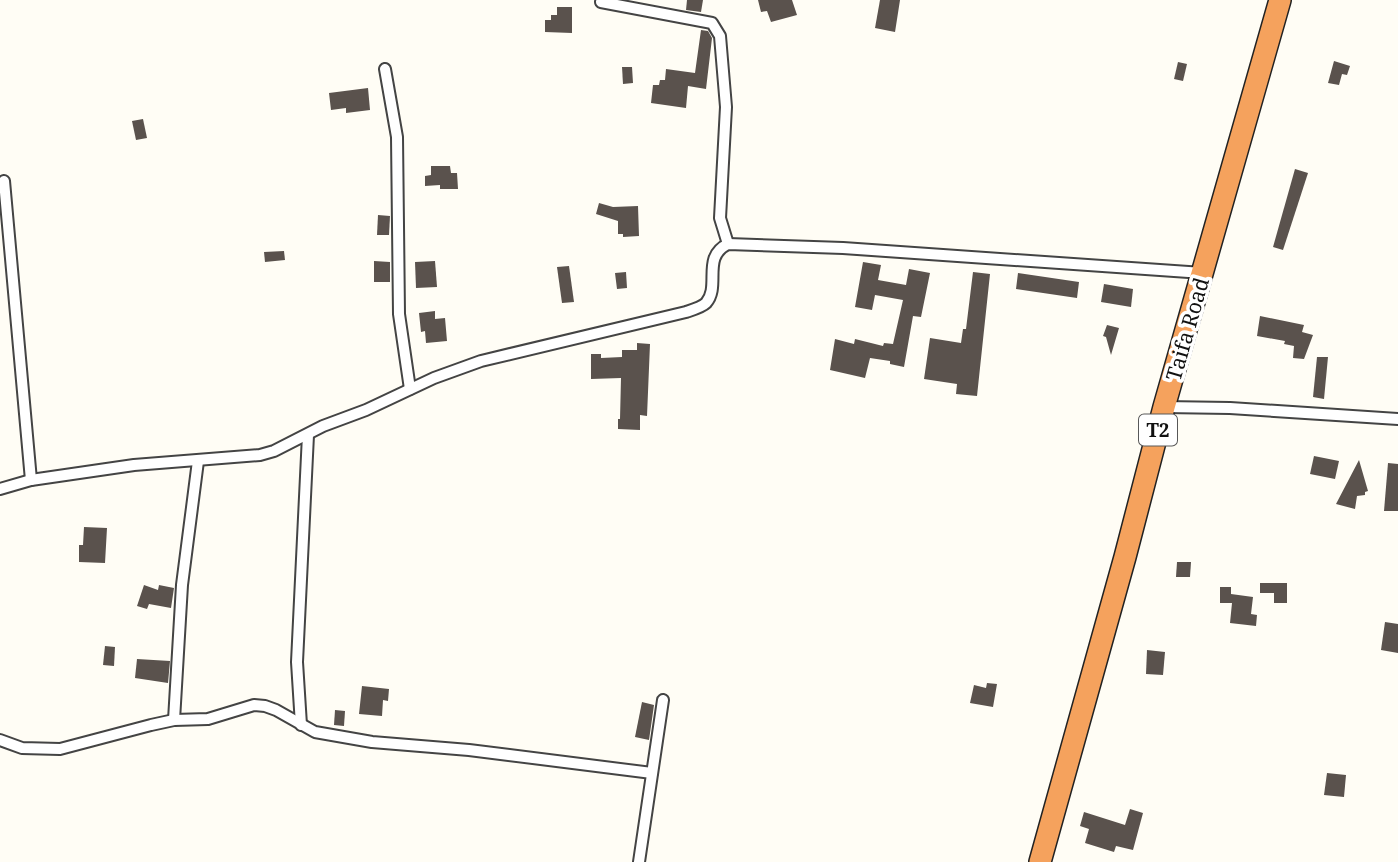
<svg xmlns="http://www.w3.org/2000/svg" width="1398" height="862" font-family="'Noto Serif',serif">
  <rect width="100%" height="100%" fill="#fffdf5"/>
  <g fill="#5a524d">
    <path d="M687,0h16l-2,12 -15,-2z"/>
    <path d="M758,0h34l5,15 -26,7 -4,-11 -6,1z"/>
    <path d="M880,0h20l-5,32 -20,-4z"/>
    <path d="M557,7h15v26l-27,-1v-12h6v-5h6z"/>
    <path d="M701,30l7,1 4,7 -6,51 -18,-3 -2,22 -35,-5 2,-18h6l1,-5h5l1,-11 29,4z"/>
    <path d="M1334,61l16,5 -3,9 -5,-1 -3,11 -11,-2z"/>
    <path d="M1178,62l9,2 -4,17 -9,-2z"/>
    <path d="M622,67h10l1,16 -10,1z"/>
    <path d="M368,88l2,22 -24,3v-5l-15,2 -2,-17z"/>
    <path d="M143,119l4,19 -11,2 -4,-19z"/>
    <path d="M431,166h19l1,7h6l1,16h-18v-4l-15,1v-10l6,-1z"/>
    <path d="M1295,169l13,4 -25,77 -10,-3z"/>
    <path d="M599,203l14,4 25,-1 1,30 -16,1v-3h-5v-13l-22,-7z"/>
    <path d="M378,215l12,1 -1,19h-12z"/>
    <path d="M284,251l1,9 -20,2 -1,-10z"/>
    <path d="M374,261l16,1v20h-16z"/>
    <path d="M435,261l2,26 -21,1 -1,-26z"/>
    <path d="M863,262l18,3 -3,15 28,5 3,-16 21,4 -9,44 -8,-1 -9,51 -14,-3v-3l-20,-3 -5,20 -35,-8 5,-31 19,5 1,-5 28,7 1,-3 9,1 10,-44 -28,-5 -3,15 -17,-3z"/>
    <path d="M569,266l5,36 -12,1 -5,-36z"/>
    <path d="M626,272l1,16 -10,1 -2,-16z"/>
    <path d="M973,272l17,2 -13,122 -21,-2 1,-10 -33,-5 6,-41 31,5 2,-14h3z"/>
    <path d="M1018,273l61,9 -2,16 -61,-9z"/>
    <path d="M1104,284l29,5 -2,18 -30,-5z"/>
    <path d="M435,311v8l10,-1 2,23 -21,2 -1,-12 -4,1 -2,-19z"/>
    <path d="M1260,316l44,9 -2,7 11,3 -9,24 -11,-1 1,-12 -10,-2 1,-3 -28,-5z"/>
    <path d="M1107,325l12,3 -8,27 -5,-18 -3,-1z"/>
    <path d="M637,343l13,1 -3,72 -7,-1v15l-22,-1v-10h2l1,-41 -30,1v-25h10v4l21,-1v-7h15z"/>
    <path d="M1317,357h11l-4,42 -11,-2z"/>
    <path d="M1314,456l25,5 -4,18 -25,-5z"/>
    <path d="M1359,460l9,31 -3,1v3l-8,1 -2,13 -19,-5z"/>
    <path d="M1388,463l10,1v47h-14z"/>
    <path d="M84,527l23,1 -2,35 -26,-1v-17h4z"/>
    <path d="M1177,562h14l-1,15h-14z"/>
    <path d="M1260,583h27v20h-13v-10h-14z"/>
    <path d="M144,585l14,5 1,-5 15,3 -3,20 -22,-4 -2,5 -10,-3z"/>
    <path d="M1220,587h11v7l22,3 -2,17 6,1 -1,11 -26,-3 2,-20h-12z"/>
    <path d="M1385,622l13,2v29l-17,-3z"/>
    <path d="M105,646l10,1 -1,19 -11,-1z"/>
    <path d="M1147,650l18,2 -2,23 -17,-1z"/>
    <path d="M137,659l33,2 -2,22 -33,-5z"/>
    <path d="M987,683l10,1 -4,23 -23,-4 4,-18 12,3z"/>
    <path d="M362,686l27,3 -1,12 -5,-1 -1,16 -23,-2z"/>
    <path d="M642,702l12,3 -5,35 -14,-3z"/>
    <path d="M335,710l10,1 -1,15 -10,-1z"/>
    <path d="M1327,773l19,2 -2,22 -20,-2z"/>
    <path d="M1130,809l13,4 -10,37 -17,-4 -2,6 -29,-9 4,-14 -9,-3 4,-14 41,13z"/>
  </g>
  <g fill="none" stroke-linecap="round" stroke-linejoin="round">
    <defs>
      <g id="street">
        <path d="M601,2l111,21 8,13 6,71 -6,111 8,26"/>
        <path d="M385,69l12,68 2,177 11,75"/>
        <path d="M4,181l27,299"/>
        <path d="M1164,407l66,1 168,11"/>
        <path d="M0,489l31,-9 103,-15 126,-10 14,-4 49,-25 43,-16 68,-32 47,-17 205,-49c6,-2 16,-5 20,-9 15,-17 -5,-46 22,-59l115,4 360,25"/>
        <path d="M174,720l8,-135 16,-124"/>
        <path d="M301,725l-4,-63 11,-227"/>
        <path d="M0,740l22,8 38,1 91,-24 23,-5 34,-1 46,-14 11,1 11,4 39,22 57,10 97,8 183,23"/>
        <path d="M639,862l24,-162"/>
      </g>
      <path id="highway" d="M1040,862l85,-305 39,-150 116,-407"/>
    </defs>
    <use href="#street" stroke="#444" stroke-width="14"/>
    <use href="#highway" stroke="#222" stroke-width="24"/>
    <use href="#street" stroke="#fff" stroke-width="10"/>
    <use href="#highway" stroke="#f5a25d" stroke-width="21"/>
  </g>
  <g text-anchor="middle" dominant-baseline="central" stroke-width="7" stroke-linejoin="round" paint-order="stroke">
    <rect fill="#fff" stroke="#585858" stroke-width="2" x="1139" y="414.5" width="38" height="31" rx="5"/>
    <g font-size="19" font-weight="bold" fill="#111">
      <text x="1158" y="430">T2</text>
    </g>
    <g font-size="21" fill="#111" stroke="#fff">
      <text transform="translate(1187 329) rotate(-74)">Taifa Road</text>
    </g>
  </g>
</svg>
